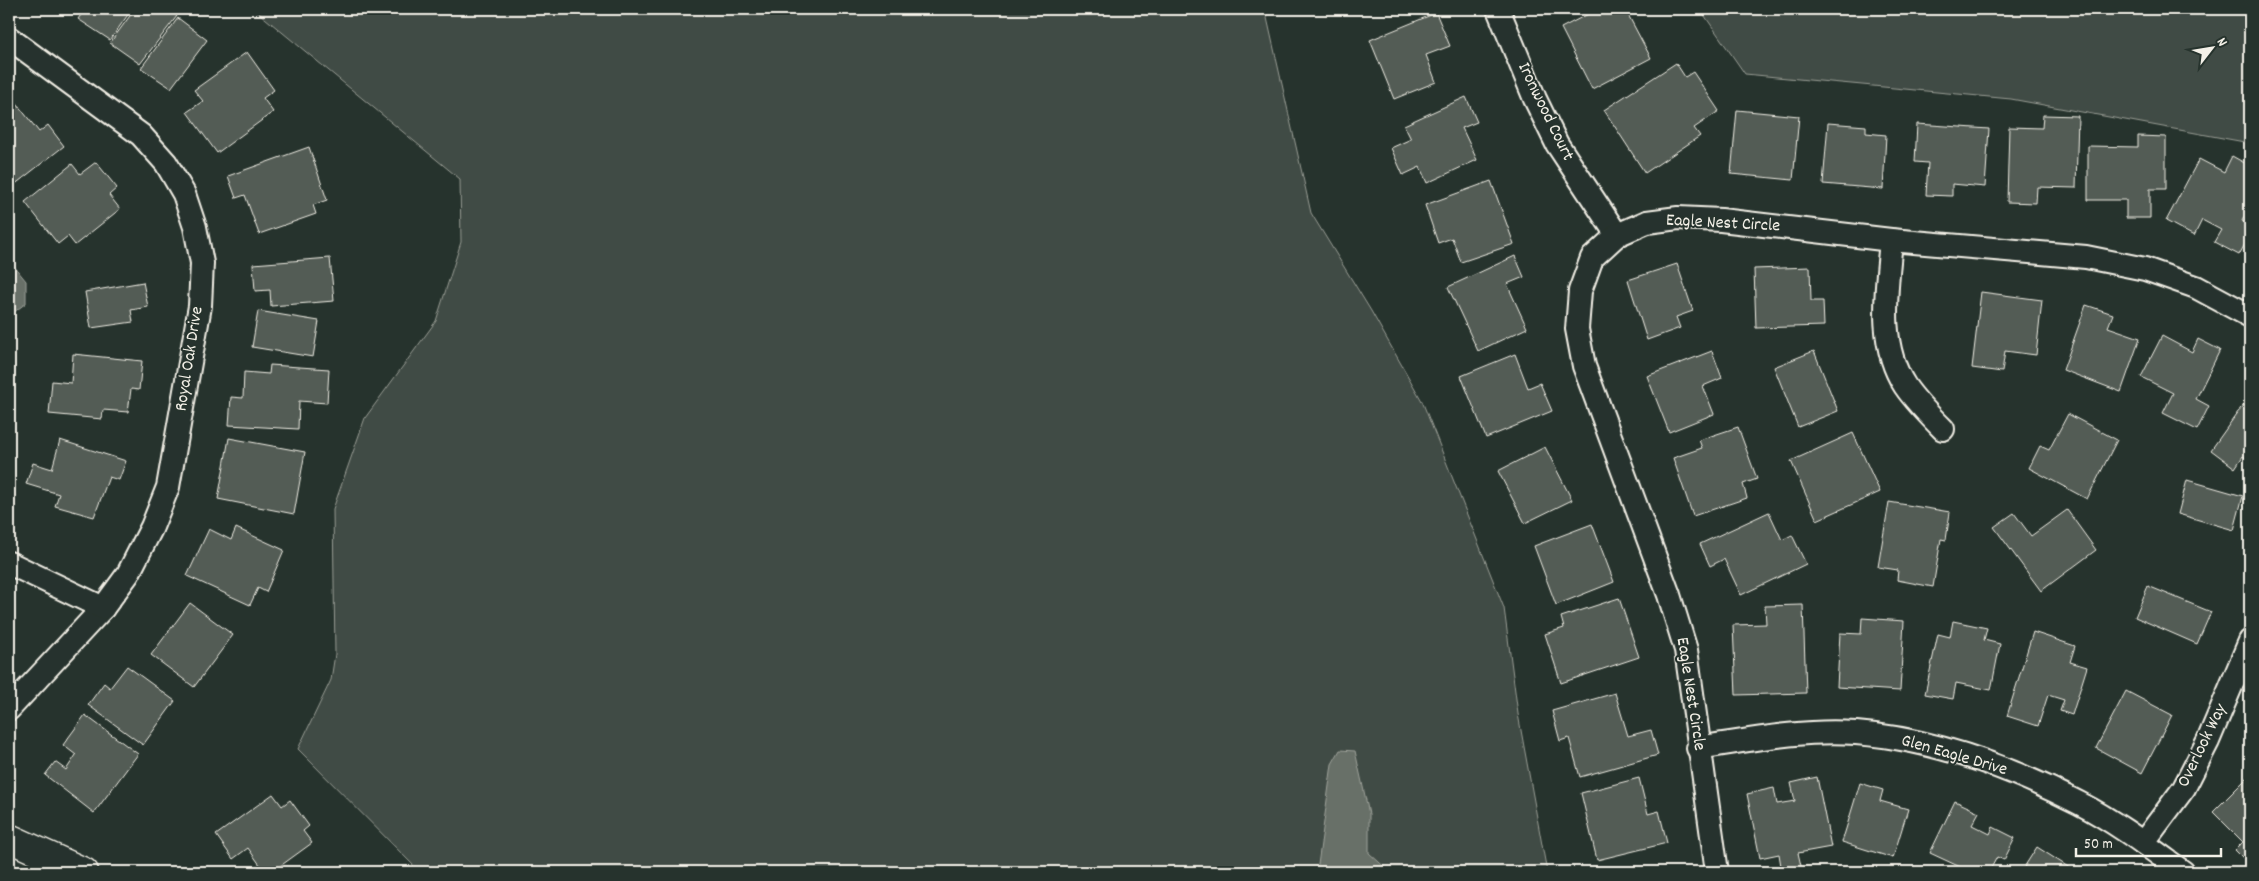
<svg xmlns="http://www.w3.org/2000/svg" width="2259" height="881" font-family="Dekko,sans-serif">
  <rect width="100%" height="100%" fill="#26332d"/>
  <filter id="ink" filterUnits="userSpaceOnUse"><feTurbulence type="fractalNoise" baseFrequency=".02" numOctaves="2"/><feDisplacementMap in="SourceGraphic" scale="10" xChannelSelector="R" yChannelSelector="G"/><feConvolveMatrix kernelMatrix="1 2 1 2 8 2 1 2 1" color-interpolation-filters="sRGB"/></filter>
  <g filter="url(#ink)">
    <g fill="#414b45" stroke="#9a9e96">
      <path d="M254,9h1011l46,204 60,98 51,90 82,207 14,106 29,158h-1127l-122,-123 33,-69 4,-26 -2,-145 32,-91 71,-97 25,-79 -1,-63z"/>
      <path d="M1700,9h550v134l-239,-44 -266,-25z"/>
    </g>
    <g fill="#676f68" stroke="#9fa39b">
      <path d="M9,260l17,21v22l-17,13z"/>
      <path d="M1340,750l15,1 14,63v39l21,19h-73l15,-108z"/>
    </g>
    <g fill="#525c55" stroke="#f4f1e8">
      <path d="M85,9h47l-22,31 -32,-21z"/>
      <path d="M135,9h33l9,7 -37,48 -30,-21z"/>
      <path d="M1598,9h27l26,49 -59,31 -31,-61z"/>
      <path d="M1436,13l14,33 -24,9 10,27 -42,17 -24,-59z"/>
      <path d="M178,18l29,22 -36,48 -30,-20z"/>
      <path d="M247,52l27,38 -11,8 10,14 -56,41 -30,-41 16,-11 -9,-11z"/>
      <path d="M1676,63l9,14 8,-5 26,39 -25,17 6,8 -55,37 -41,-63z"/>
      <path d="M1466,97l11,25 -15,6 15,32 -50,23 -7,-16 -17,8 -12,-27 20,-9 -7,-14z"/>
      <path d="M17,104l22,28 9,-7 16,21 -55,43v-79z"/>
      <path d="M1737,110l62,6 -6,64 -62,-6z"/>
      <path d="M2043,115l35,1 -2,72 -39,-1 -1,16 -29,-1 2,-75 33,1z"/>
      <path d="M1828,123l38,3v7l20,2 -3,54 -60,-5z"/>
      <path d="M1917,124l72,5 -4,58 -33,-3v12l-26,-1 2,-32 -13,-1z"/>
      <path d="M2138,136l28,1v52h-16v29h-24v-18h-38v-54l50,1z"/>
      <path d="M309,147l18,53 -14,5 3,9 -57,20 -14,-39 -9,3 -8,-22z"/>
      <path d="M2232,156l18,10v39l-8,16 8,4v10l-11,20 -25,-13 7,-12 -19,-10 -8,16 -28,-15 33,-62 25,13z"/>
      <path d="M96,162l21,26 -8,7 11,14 -45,36 -7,-9 -10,8 -33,-42 47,-38 8,10z"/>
      <path d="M1491,181l23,63 -53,18 -9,-24 -14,5 -13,-38z"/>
      <path d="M1515,256l9,21 -17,7 20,44 -49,23 -30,-64z"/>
      <path d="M330,258l4,43 -63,5 -1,-16 -15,1 -2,-27z"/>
      <path d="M1677,264l16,47 -17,6 4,11 -33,12 -19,-60z"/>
      <path d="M1810,267l1,34h12l1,25 -68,2 -2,-59z"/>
      <path d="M143,282l5,25 -17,3 2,12 -42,6 -6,-36z"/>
      <path d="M1981,292l61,8 -6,55 -31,-4 -3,21 -30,-4z"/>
      <path d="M2086,305l27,9 -5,13 32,11 -19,54 -58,-22z"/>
      <path d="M258,311l61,10 -6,36 -61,-10z"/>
      <path d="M2162,336l30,16 6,-13 22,11 -24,49 13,7 -12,24 -34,-17 10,-20 -32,-16z"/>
      <path d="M1712,351l10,27 -19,8 11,28 -45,18 -22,-56z"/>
      <path d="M1814,351l24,60 -40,16 -24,-60z"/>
      <path d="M73,354l69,7 -3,29 -8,-1 -3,23 -25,-2 -1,9 -53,-5 3,-33 19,2z"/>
      <path d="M1515,354l13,34 12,-5 12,28 -66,27 -25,-62z"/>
      <path d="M270,365l59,4 -2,34 -28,-2 -1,28 -69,-4 2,-28 12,1 1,-26 25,2z"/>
      <path d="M2248,398l2,63 -7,-5 -8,12 -24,-18z"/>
      <path d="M2068,414l49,26 -30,59 -58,-31 11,-22 9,4z"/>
      <path d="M1738,427l19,52 -14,5 4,14 -54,18 -20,-58 29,-10 -3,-8z"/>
      <path d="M1853,433l27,59 -63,28 -26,-59z"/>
      <path d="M229,438l76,14 -11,62 -76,-15z"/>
      <path d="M60,440l66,21 -7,19 -10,-3 -15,40 -39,-11 4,-12 -33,-10 7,-21 19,6z"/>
      <path d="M1545,447l27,53 -47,23 -27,-52z"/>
      <path d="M2187,480l56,16 -9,34 -56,-16z"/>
      <path d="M1889,502l61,10 -4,28 -5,-1 -8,48 -36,-7 1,-10 -20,-3z"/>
      <path d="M2067,510l29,40 -55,41 -47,-64 20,-14 17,23z"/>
      <path d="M1769,512l13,28 10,-5 14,29 -65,31 -17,-36 -14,7 -10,-22z"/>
      <path d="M1592,524l22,58 -58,23 -22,-59z"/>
      <path d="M236,528l48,22 -18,42 -8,-4 -8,17 -63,-29 22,-47 22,11z"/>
      <path d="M2148,586l63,26 -14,32 -62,-27z"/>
      <path d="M1619,598l20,59 -78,26 -16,-49 19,-6 -3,-11z"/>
      <path d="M190,603l43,32 -39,52 -43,-32z"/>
      <path d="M1803,605l3,88 -70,2 -3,-70 33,-1 -1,-18z"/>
      <path d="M1862,618l42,3 -4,70 -63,-4 3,-54 21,1z"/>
      <path d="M1953,621l34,7 -3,12 16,4 -9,46 -35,-7 -3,16 -28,-5 13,-60 12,3z"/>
      <path d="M2033,632l42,14 -5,16 17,5 -15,48 -12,-4 4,-11 -16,-5 -10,31 -31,-10z"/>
      <path d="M127,666l48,35 -32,44 -55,-40 16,-22 6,5z"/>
      <path d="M2126,691l46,24 -30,58 -46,-25z"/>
      <path d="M1615,693l13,43 23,-6 7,25 -78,22 -11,-39 -9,3 -8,-30z"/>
      <path d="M85,715l53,39 -44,59 -49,-38 10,-13 11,8 10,-15 -13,-10z"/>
      <path d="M2250,775v90l-15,-15 8,-8 -30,-30z"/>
      <path d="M1817,777l14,70 -33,6 4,17 -20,2 -3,-18 -19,4 -13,-64 27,-6 3,16 18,-3 -4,-18z"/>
      <path d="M1639,778l9,36 11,-3 8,32 -70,17 -16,-67z"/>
      <path d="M1860,783l23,7 -3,11 28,8 -15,49 -51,-16z"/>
      <path d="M273,794l9,12 8,-6 19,26 -6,5 9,12 -40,29h-7l-17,-24 -15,11 -17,-24z"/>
      <path d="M1955,801l24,11 -7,13 18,9 3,-7 22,11 -11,22 -7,-3 -8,15h-18l-41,-19z"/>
      <path d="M2037,847l39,25h-55z"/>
      <path d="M1639,868l1,4h-21z"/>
    </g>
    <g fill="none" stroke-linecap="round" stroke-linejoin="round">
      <defs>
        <g id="minor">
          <path d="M1498,9l37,90 22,45 60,91"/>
          <path d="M9,38l132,97 25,28 18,31 11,33 7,36 -2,43 -32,181 -16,40 -24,47 -25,34 -94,101"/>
          <path d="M1891,240c-4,48 -14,103 14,146 11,16 25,30 38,43"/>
          <path d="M9,563l94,45"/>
          <path d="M1698,748c52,-8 106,-19 158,-15 77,6 155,35 223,70 37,19 71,45 104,69"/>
          <path d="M2143,843l41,-55 24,-47 42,-100"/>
          <path d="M1717,872l-31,-222 -17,-55 -85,-229 -7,-37 3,-38 12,-33 25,-23 30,-13 31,-4 43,2 170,20 195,17 59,12 51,18 54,29"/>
        </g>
        <path id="tertiary" d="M9,838l75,34"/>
      </defs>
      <use href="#minor" stroke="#f4f1e8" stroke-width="26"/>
      <use href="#tertiary" stroke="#f4f1e8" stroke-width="31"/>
      <use href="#minor" stroke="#26332d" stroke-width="22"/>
      <use href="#tertiary" stroke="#26332d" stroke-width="28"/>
    </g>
  </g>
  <g text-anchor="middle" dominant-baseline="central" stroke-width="4" stroke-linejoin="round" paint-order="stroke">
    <g font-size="18" fill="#f4f1e8" stroke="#26332d">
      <text transform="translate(1545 112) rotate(64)">Ironwood Court</text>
      <text transform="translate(1723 224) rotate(3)">Eagle Nest Circle</text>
      <text transform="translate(190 359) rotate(-81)">Royal Oak Drive</text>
      <text transform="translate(1690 694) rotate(81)">Eagle Nest Circle</text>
      <text transform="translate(2203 746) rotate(-64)">Overlook Way</text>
      <text transform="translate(1954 756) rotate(16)">Glen Eagle Drive</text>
    </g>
  </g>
  <rect width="2259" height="881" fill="none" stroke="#26332d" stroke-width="30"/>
  <rect x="15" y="15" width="2229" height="851" fill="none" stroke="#f4f1e8" stroke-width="2" filter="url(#ink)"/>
  <g transform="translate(2212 48) rotate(59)" stroke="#26332d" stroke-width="4" paint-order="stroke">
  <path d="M0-4L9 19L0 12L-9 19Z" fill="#f4f1e8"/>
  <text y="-8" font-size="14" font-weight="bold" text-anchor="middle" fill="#f4f1e8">N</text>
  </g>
  <path d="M2076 848v8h145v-8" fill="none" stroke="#f4f1e8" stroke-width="2.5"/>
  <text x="2084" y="848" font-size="15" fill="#f4f1e8" stroke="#26332d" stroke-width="4" paint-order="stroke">50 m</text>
</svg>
